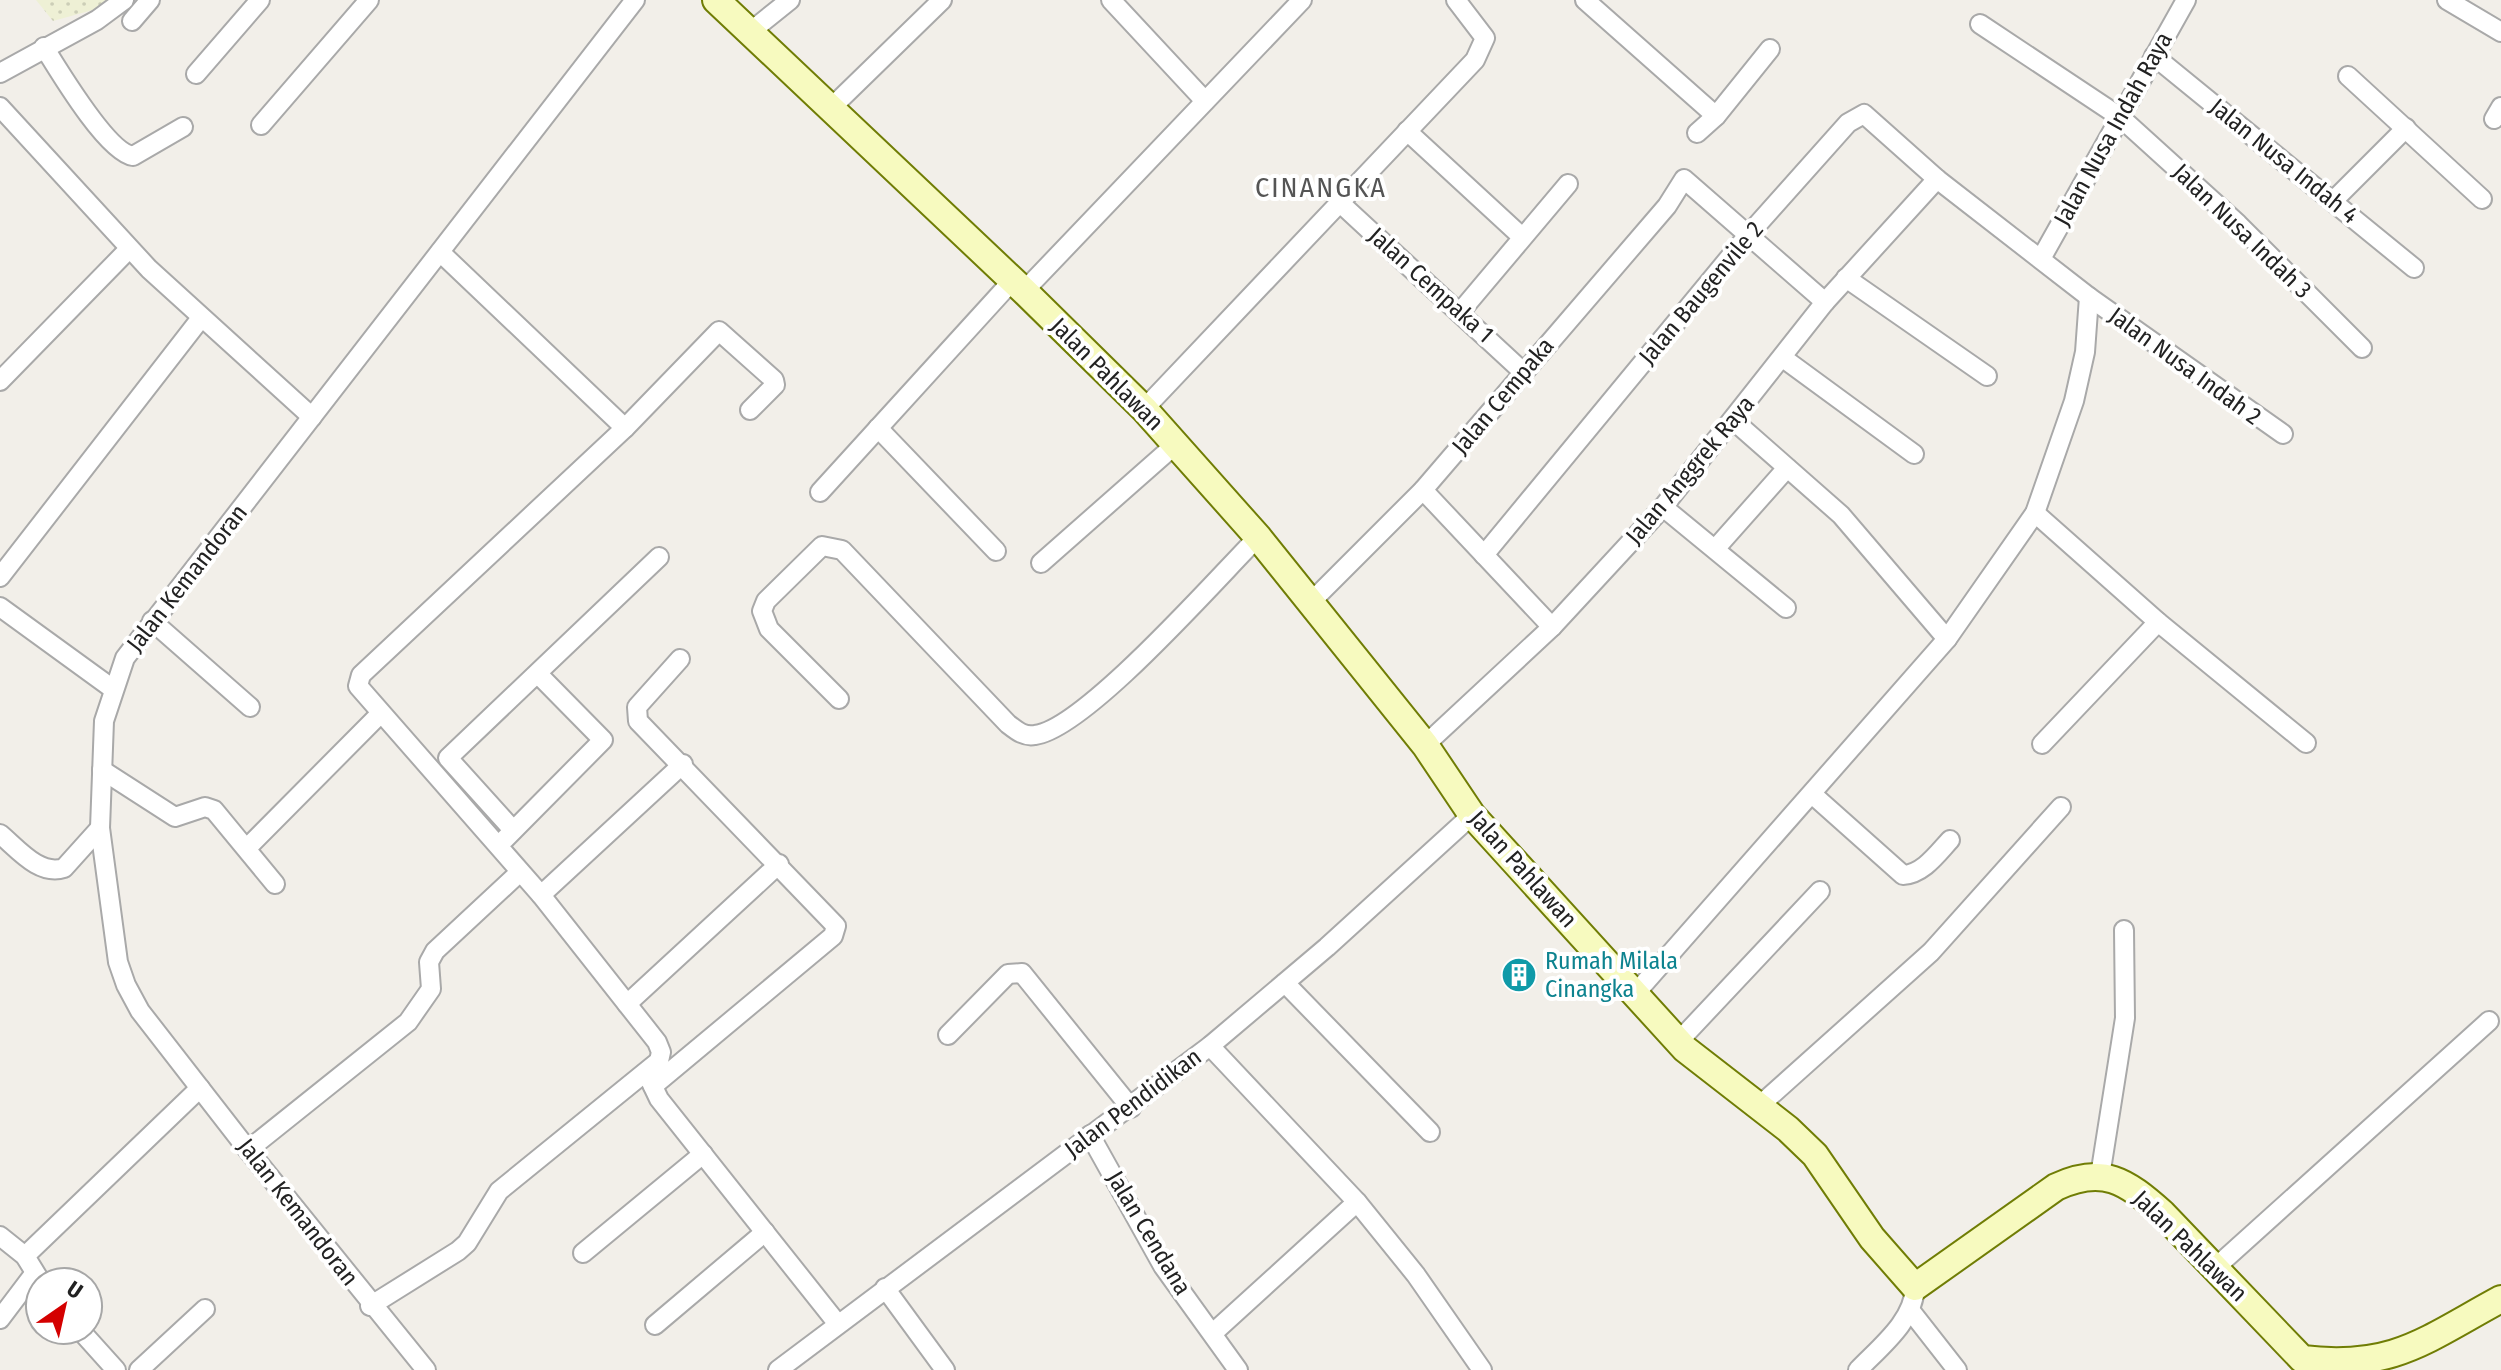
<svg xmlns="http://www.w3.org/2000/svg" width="2501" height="1370" font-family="'Fira Sans Condensed',sans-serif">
  <defs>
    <pattern id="farmland-dots" width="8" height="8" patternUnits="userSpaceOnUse" patternTransform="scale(2)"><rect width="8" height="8" fill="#eef0d5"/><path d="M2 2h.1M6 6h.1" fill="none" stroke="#ccceb7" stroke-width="1.8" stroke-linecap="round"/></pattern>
  </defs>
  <rect width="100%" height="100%" fill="#f2efe9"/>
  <path fill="url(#farmland-dots)" d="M36,0h93l-76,21z"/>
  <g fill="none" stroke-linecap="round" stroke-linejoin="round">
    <defs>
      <g id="street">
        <path d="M1111,0l94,101"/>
        <path d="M1585,0l131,116"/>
        <path d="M2447,0l54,32"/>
        <path d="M132,21l18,-21"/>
        <path d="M1980,24l140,93 118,107 124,124"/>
        <path d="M750,32l40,-32"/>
        <path d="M44,47c15,24 63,105 89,109l50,-29"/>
        <path d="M2154,56l260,212"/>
        <path d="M0,73l97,-53 27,-20"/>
        <path d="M196,74l64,-74"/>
        <path d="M2348,76l134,123"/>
        <path d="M0,107l149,162 163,148"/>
        <path d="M830,109l112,-109"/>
        <path d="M2494,119l7,-12"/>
        <path d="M261,125l108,-125"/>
        <path d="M1407,131l115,106"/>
        <path d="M1697,133l19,-17 54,-67"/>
        <path d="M1338,201l184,170"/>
        <path d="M2333,201l73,-73"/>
        <path d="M2042,257l144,-257"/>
        <path d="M1846,278l141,98"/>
        <path d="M1024,291l278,-291"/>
        <path d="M1461,311l107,-127"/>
        <path d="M1783,358l131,96"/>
        <path d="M0,381l129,-132"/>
        <path d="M1144,409l331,-349 10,-22 -29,-38"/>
        <path d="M1733,420l108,95 106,124"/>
        <path d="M625,428l94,-97 55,49 1,5 -25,25"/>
        <path d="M878,428l118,123"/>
        <path d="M1423,490l129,137"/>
        <path d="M820,492l193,-212"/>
        <path d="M1663,507l123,101"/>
        <path d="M2035,513l123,109 148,121"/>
        <path d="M1716,548l71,-80"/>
        <path d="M1484,555l265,-321 99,-111 16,-9 73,65 152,118 194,137"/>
        <path d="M1041,563l135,-119"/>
        <path d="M0,577l201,-259"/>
        <path d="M1310,603l113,-113 244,-284 17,-27 141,123"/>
        <path d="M0,607l113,82"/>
        <path d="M152,621l98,86"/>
        <path d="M839,699l-70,-70 -7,-18 4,-10 56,-55 20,4 166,174c9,7 16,13 27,11 50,-6 183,-158 223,-198"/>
        <path d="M2042,744l116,-122"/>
        <path d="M1425,745l127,-118 111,-120 162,-205 112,-123"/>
        <path d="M102,770l73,47 30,-10 9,3 61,74"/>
        <path d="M1812,794l91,81c20,-1 34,-21 47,-35"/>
        <path d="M513,830l-65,-72 211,-201"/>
        <path d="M0,834c18,15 39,42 64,34l36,-40"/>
        <path d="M505,839l98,-99 -65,-66"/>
        <path d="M247,848l133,-134"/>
        <path d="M541,895l142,-131"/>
        <path d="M1285,983l145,149"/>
        <path d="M1634,995l313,-356 88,-126 39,-112 11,-49 4,-55"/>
        <path d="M627,1004l152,-140"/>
        <path d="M948,1035l60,-61 14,-1 109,135"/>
        <path d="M1678,1042l142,-151"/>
        <path d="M1210,1046l147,156 59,73 66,95"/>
        <path d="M649,1078l10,21 178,224"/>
        <path d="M653,1086l180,-150 3,-10 -198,-205 -1,-14 43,-48"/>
        <path d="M1758,1107l173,-155 130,-145"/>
        <path d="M1090,1135l73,131 75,104"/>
        <path d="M248,1150l160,-128 23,-33 -2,-27 6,-11 85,-79"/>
        <path d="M2100,1176l25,-158 -1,-88"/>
        <path d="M0,1236l25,20 16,26"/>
        <path d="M583,1253l120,-99"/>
        <path d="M25,1256l175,-168"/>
        <path d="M2215,1268l274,-247"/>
        <path d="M885,1288l60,82"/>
        <path d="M370,1306l88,-55 9,-8 32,-52 160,-130 2,-9 -4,-10 -116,-147 -183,-209 3,-11 264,-247 -185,-176"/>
        <path d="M1910,1310l47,60"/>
        <path d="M0,1319l34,-45"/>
        <path d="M655,1325l110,-93"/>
        <path d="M80,1330l36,40"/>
        <path d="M1213,1333l144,-131"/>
        <path d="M139,1370l66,-61"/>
        <path d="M426,1370l-178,-220 -108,-139 -14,-26 -8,-23 -18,-134 4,-107 21,-63 510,-658"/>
        <path d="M778,1370l432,-324 117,-99 145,-132"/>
        <path d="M1858,1370c22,-23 56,-49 57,-83"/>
      </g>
      <path id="secondary" d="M716,0l308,291 120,118 114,128 167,208 47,70 213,234 103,80 27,26 57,83 43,49 141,-100c47,-22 70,-6 106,26l140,146c91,11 123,-19 199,-60"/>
    </defs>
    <use href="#street" stroke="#a9a9a9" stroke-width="22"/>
    <use href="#secondary" stroke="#707d05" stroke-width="30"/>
    <use href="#street" stroke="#fff" stroke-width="18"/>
    <use href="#secondary" stroke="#f7fabf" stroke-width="26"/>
  </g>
  <defs>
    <symbol id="building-disc" viewBox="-11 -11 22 22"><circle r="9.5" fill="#0f9aa8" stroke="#fff"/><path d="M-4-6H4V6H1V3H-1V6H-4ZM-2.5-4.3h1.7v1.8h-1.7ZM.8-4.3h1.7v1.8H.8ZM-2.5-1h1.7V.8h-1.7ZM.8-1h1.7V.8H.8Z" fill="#fff"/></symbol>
  </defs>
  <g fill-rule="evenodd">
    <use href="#building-disc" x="1499" y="955" width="40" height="40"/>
  </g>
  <g text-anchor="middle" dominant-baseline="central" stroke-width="8" stroke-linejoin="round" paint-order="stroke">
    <g font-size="24" fill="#222" stroke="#fff">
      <text transform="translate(2113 129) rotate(-61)">Jalan Nusa Indah Raya</text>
      <text transform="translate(2284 161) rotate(39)">Jalan Nusa Indah 4</text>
      <text transform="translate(2242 231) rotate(44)">Jalan Nusa Indah 3</text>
      <text transform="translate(1431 285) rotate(42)">Jalan Cempaka 1</text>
      <text transform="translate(1701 293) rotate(-50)">Jalan Baugenvile 2</text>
      <text transform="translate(2185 366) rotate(36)">Jalan Nusa Indah 2</text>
      <text transform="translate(1107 374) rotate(45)">Jalan Pahlawan</text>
      <text transform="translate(1503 396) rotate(-50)">Jalan Cempaka</text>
      <text transform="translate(1690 470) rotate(-50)">Jalan Anggrek Raya</text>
      <text transform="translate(187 578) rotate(-52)">Jalan Kemandoran</text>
      <text transform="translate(1523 869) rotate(48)">Jalan Pahlawan</text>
      <text transform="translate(1133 1103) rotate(-37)">Jalan Pendidikan</text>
      <text transform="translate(298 1212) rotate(52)">Jalan Kemandoran</text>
      <text transform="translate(1149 1233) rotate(59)">Jalan Cendana</text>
      <text transform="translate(2190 1246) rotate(44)">Jalan Pahlawan</text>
    </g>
    <g font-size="24" fill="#0d838f" stroke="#fff" text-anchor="start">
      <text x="1545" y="961">Rumah Milala<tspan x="1545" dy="28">Cinangka</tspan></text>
    </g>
    <g font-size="28" letter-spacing="2" fill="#555" stroke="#fff">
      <text x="1321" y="187">CINANGKA</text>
    </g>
  </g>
  <g transform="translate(64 1306) rotate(34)"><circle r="38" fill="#ffffff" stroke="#a7a7a7" stroke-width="2"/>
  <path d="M0-6L14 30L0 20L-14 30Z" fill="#d40000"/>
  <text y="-12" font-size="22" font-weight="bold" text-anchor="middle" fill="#222222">U</text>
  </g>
</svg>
